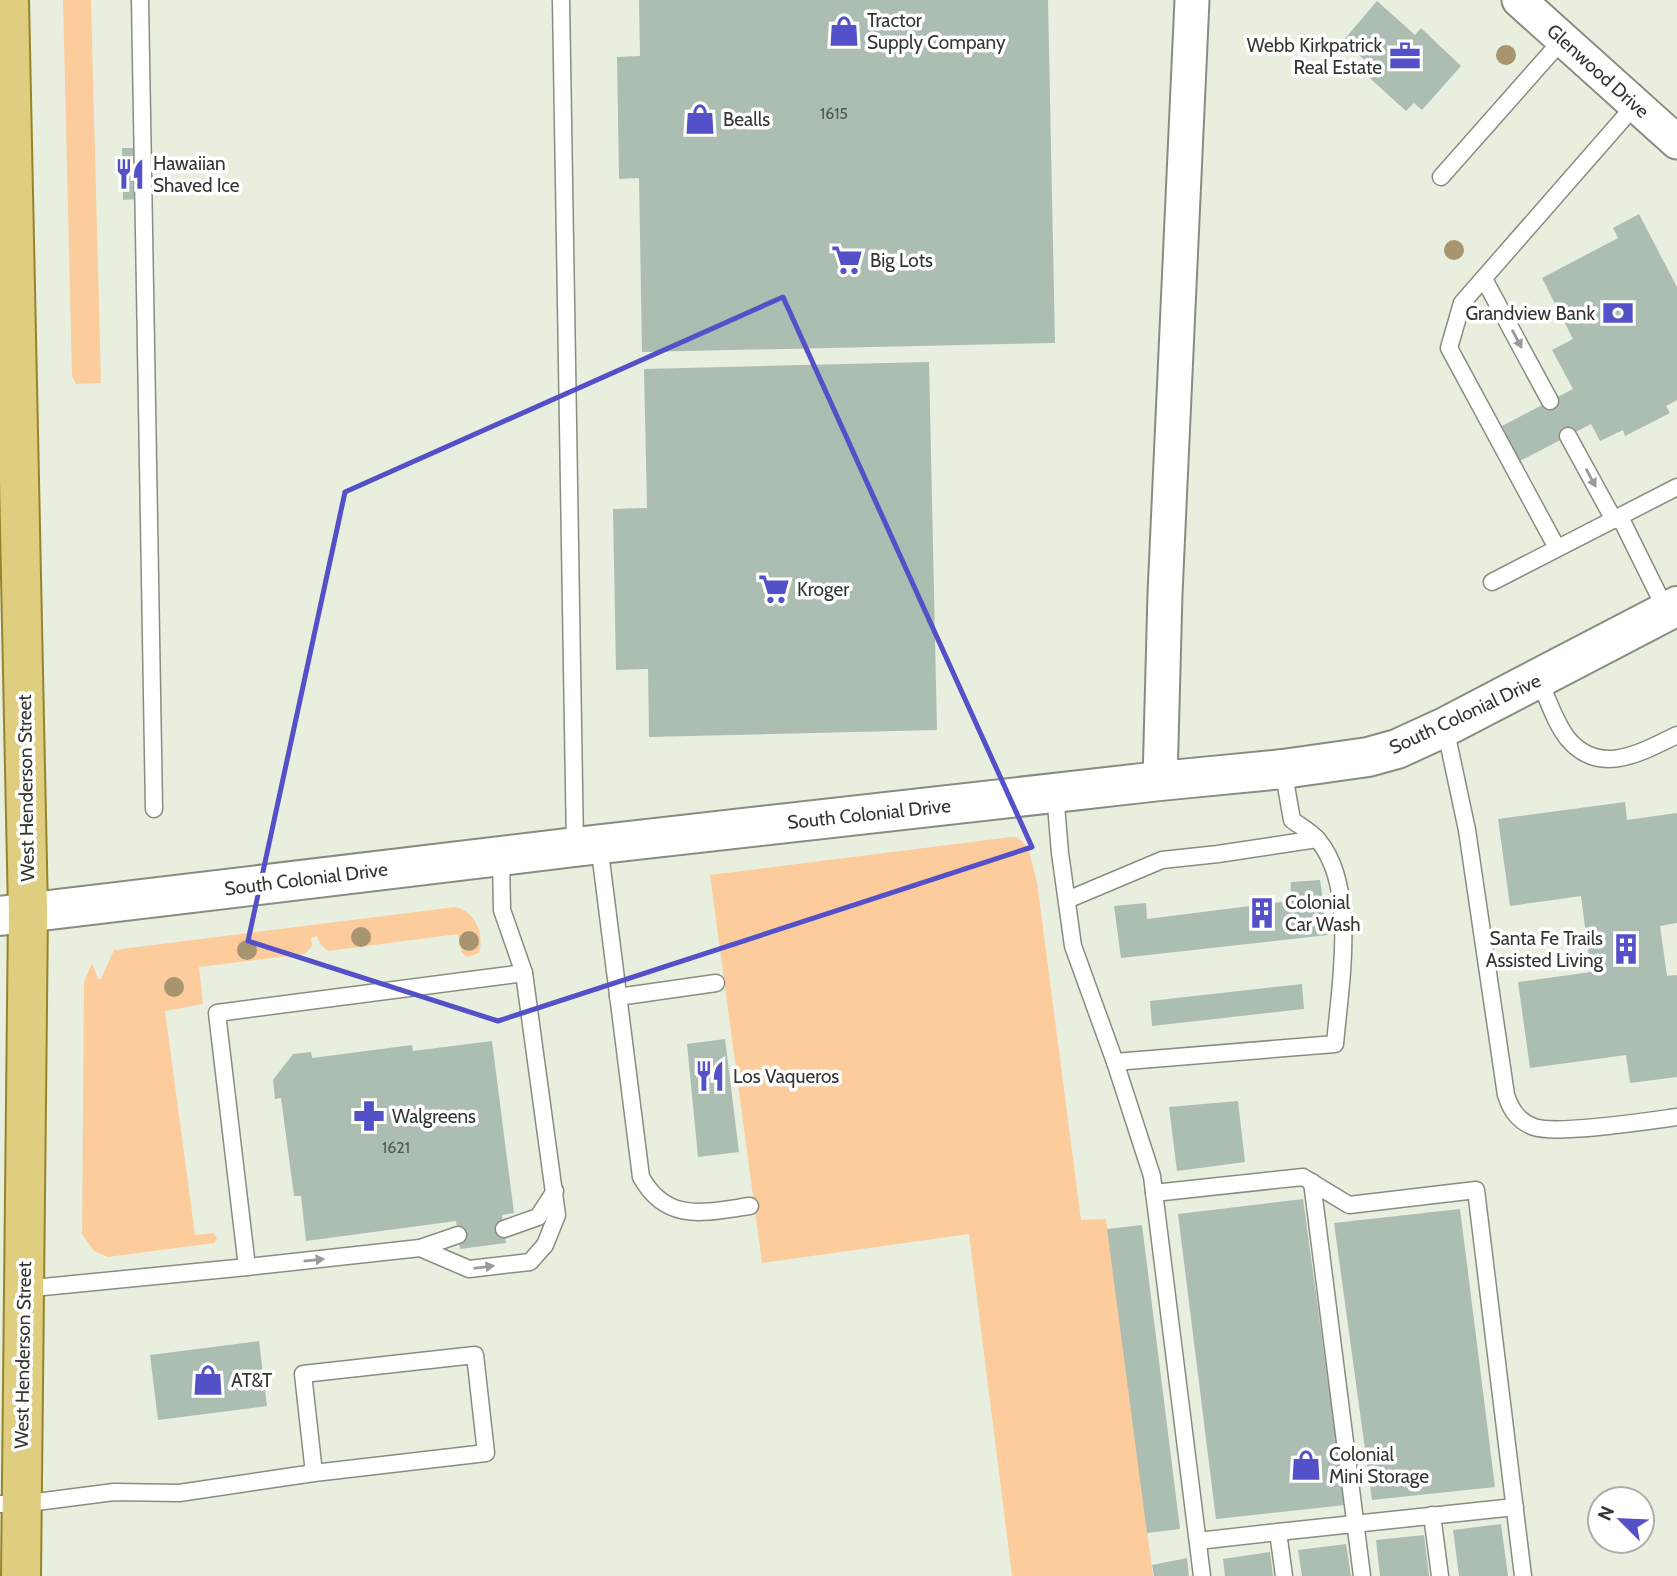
<svg xmlns="http://www.w3.org/2000/svg" width="1677" height="1576" font-family="Cabin,sans-serif">
  <rect width="100%" height="100%" fill="#e8efdf"/>
  <g fill="#fccc9c">
    <path d="M63,0h28l10,383 -25,1 -4,-8z"/>
    <path d="M1011,837h6l11,10 9,35 44,338 25,-1 47,357h-141l-43,-342 -207,29 -52,-388z"/>
    <path d="M455,907c20,4 30,27 24,46l-12,4 -5,-4 -4,-19 -130,17 -8,-7 -3,-8 -6,2 1,8 -7,8 -106,13 4,37 -38,7 30,224 19,-2 3,6 -3,4 -106,14 -14,-6 -12,-17 2,-252 8,-19 6,16h3l13,-29z"/>
  </g>
  <g fill="#acbdb2">
    <path d="M639,0h409l7,343 -413,9 -3,-174 -20,1 -2,-122 23,-1z"/>
    <path d="M1377,1l38,34 6,-7 40,38 -39,44 -8,-7 -8,8 -44,-40 6,-8 -25,-22z"/>
    <path d="M122,148h16l1,51 -16,1z"/>
    <path d="M1639,214l38,73v113l-11,6 4,7 -45,23 -2,-6 -23,11 -9,-17 -71,37 -18,-35 71,-37 -21,-39 21,-11 -31,-61 76,-40 -5,-10z"/>
    <path d="M929,362l8,368 -288,7 -1,-68 -32,1 -3,-161 34,-1 -3,-139z"/>
    <path d="M1625,802l2,18 50,-7v110l-17,3 7,50 10,-1v102l-47,6 -4,-28 -96,13 -12,-86 73,-10 -10,-76 -71,10 -12,-87z"/>
    <path d="M1320,880l8,55 -207,23 -7,-52 32,-3 1,16 143,-18 1,-19z"/>
    <path d="M1302,984l2,25 -152,17 -2,-25z"/>
    <path d="M725,1039l14,113 -41,5 -11,-113z"/>
    <path d="M492,1041l22,172 -12,2 4,28 -46,6 -4,-28 -150,20 -5,-45h-7l-13,-98 -6,1 -2,-19 20,-26 18,-2 1,6 100,-13 1,6z"/>
    <path d="M1238,1101l7,61 -68,9 -8,-64z"/>
    <path d="M1303,1199l42,306 -129,14 -38,-305z"/>
    <path d="M1460,1209l35,278 -123,13 -38,-277z"/>
    <path d="M1142,1225l38,304 -33,4 -40,-304z"/>
    <path d="M259,1341l8,65 -109,14 -8,-65z"/>
    <path d="M1501,1524l7,52h-49l-6,-46z"/>
    <path d="M1424,1535l5,41h-49l-4,-36z"/>
    <path d="M1346,1544l5,32h-49l-4,-26z"/>
    <path d="M1270,1552l3,24h-48l-2,-17z"/>
    <path d="M1187,1558l2,18h-35l-2,-11z"/>
  </g>
  <g fill="none" stroke-linecap="round" stroke-linejoin="round">
    <defs>
      <g id="lane">
        <path d="M140,0l14,809"/>
        <path d="M561,0l14,847"/>
        <path d="M1441,177l122,-138"/>
        <path d="M1484,279l66,122"/>
        <path d="M1568,436l46,84"/>
        <path d="M1620,517l47,95"/>
        <path d="M1557,548l-108,-200 13,-45 174,-199"/>
        <path d="M1492,582l185,-95"/>
        <path d="M1539,680c9,19 16,43 29,59 32,38 74,13 109,-4"/>
        <path d="M1445,727l22,103 39,265c5,15 12,26 28,32 23,8 114,-6 143,-10"/>
        <path d="M1055,793l5,60 13,93 42,116 37,114 50,400"/>
        <path d="M599,844l42,333c26,47 65,35 109,29"/>
        <path d="M1067,900l95,-40 56,-6 99,-15"/>
        <path d="M618,997l98,-14"/>
        <path d="M1115,1062l220,-18c5,-59 23,-156 -17,-204 -7,-8 -18,-14 -26,-20l-9,-51"/>
        <path d="M1312,1182l50,394"/>
        <path d="M1154,1193l149,-16 46,28 127,-15 47,386"/>
        <path d="M504,1229l34,-12 17,-26"/>
        <path d="M420,1248l49,21 61,-7 15,-17 12,-30 -33,-242 -22,-63 -1,-54"/>
        <path d="M247,1267l173,-19 38,-13"/>
        <path d="M23,1289l224,-22 -30,-254 307,-40"/>
        <path d="M0,1504h21l93,-12 65,1 135,-20 172,-20 -11,-98 -172,19 11,99"/>
        <path d="M1432,1515l8,61"/>
        <path d="M1278,1532l237,-25"/>
        <path d="M1198,1541l80,-9 6,44"/>
      </g>
      <g id="street">
        <path d="M1519,0l158,142"/>
        <path d="M1160,781l5,-187 27,-594"/>
      </g>
      <path id="secondary" d="M0,916l575,-69 585,-66 123,-12 85,-12 29,-8 48,-22 232,-121"/>
      <path id="primary" d="M9,0l19,912 -7,664"/>
    </defs>
    <use href="#lane" stroke="#878e7f" stroke-width="19"/>
    <use href="#street" stroke="#878e7f" stroke-width="37"/>
    <use href="#secondary" stroke="#878e7f" stroke-width="42"/>
    <use href="#primary" stroke="#96842c" stroke-width="42"/>
    <use href="#lane" stroke="#fff" stroke-width="16"/>
    <use href="#street" stroke="#fff" stroke-width="33"/>
    <use href="#secondary" stroke="#fff" stroke-width="38"/>
    <use href="#primary" stroke="#dfce7f" stroke-width="38"/>
  </g>
  <g fill="#a99470">
    <circle cx="1506" cy="55" r="10"/>
    <circle cx="1454" cy="250" r="10"/>
    <circle cx="361" cy="937" r="10"/>
    <circle cx="469" cy="941" r="10"/>
    <circle cx="247" cy="950" r="10"/>
    <circle cx="174" cy="987" r="10"/>
  </g>
  <defs><path id="oneway-solid" d="M-6-.8H1V-3.2L6.5 0L1 3.2V.8H-6Z" transform="scale(1.75)"/></defs>
  <g fill="#9a9b98">
    <use href="#oneway-solid" transform="translate(1517 339) rotate(62)"/>
    <use href="#oneway-solid" transform="translate(1591 478) rotate(62)"/>
    <use href="#oneway-solid" transform="translate(314 1260) rotate(-6)"/>
    <use href="#oneway-solid" transform="translate(484 1267) rotate(-7)"/>
  </g>
  <path fill="none" stroke="#5451c8" stroke-width="5" stroke-linejoin="round" d="M783,297l249,550 -534,174 -250,-80 97,-449z"/>
  <defs>
    <symbol id="shop-bare" viewBox="-9 -9 18 18"><path d="M-5-2.5h2.3a2.7 3.5 0 0 1 5.4 0H5L5.5 6h-11ZM-1.5-2.5h3a1.5 2.3 0 0 0-3 0Z" fill="#5451c8" stroke="#fff" stroke-width="2.5" paint-order="stroke"/></symbol>
    <symbol id="office-bare" viewBox="-9 -9 18 18"><path d="M-6-3h4V-5.5h4V-3h4V5H-6ZM-1-4.5V-3h2v-1.5ZM-6 0V1H6V0Z" fill="#5451c8" stroke="#fff" stroke-width="2.5" paint-order="stroke"/></symbol>
    <symbol id="restaurant-bare" viewBox="-9 -9 18 18"><path d="M-5-6h1v4h1v-4h1v4h1v-4h1v5L-1.5 .5V6h-2V.5L-5-1ZM5-6V6H3V1.5H1.5Q1.5-4 5-6Z" fill="#5451c8" stroke="#fff" stroke-width="2.5" paint-order="stroke"/></symbol>
    <symbol id="supermarket-bare" viewBox="-9 -9 18 18"><path d="M-6-5.5h2.5l.6 2H6L4.5 2H-2.5L-4.4-4H-6ZM-1.5 3.2a1.3 1.3 0 1 0 .1 0ZM3 3.2a1.3 1.3 0 1 0 .1 0Z" fill="#5451c8" stroke="#fff" stroke-width="2.5" paint-order="stroke"/></symbol>
    <symbol id="bank-bare" viewBox="-9 -9 18 18"><path d="M-6-4H6V4H-6ZM0-2.3a2.3 2.3 0 1 0 0 4.6a2.3 2.3 0 1 0 0-4.6Z" fill="#5451c8" stroke="#fff" stroke-width="2.5" paint-order="stroke"/></symbol>
    <symbol id="building-bare" viewBox="-9 -9 18 18"><path d="M-4-6H4V6H1V3H-1V6H-4ZM-2.5-4.3h1.7v1.8h-1.7ZM.8-4.3h1.7v1.8H.8ZM-2.5-1h1.7V.8h-1.7ZM.8-1h1.7V.8H.8Z" fill="#5451c8" stroke="#fff" stroke-width="2.5" paint-order="stroke"/></symbol>
    <symbol id="pharmacy-bare" viewBox="-9 -9 18 18"><path d="M-2-6h4v4h4v4h-4v4h-4v-4h-4v-4h4Z" fill="#5451c8" stroke="#fff" stroke-width="2.5" paint-order="stroke"/></symbol>
  </defs>
  <g fill-rule="evenodd">
    <use href="#shop-bare" x="822" y="9" width="44" height="44"/>
    <use href="#office-bare" x="1383" y="34" width="44" height="44"/>
    <use href="#shop-bare" x="678" y="97" width="44" height="44"/>
    <use href="#restaurant-bare" x="108" y="152" width="44" height="44"/>
    <use href="#supermarket-bare" x="825" y="238" width="44" height="44"/>
    <use href="#bank-bare" x="1596" y="291" width="44" height="44"/>
    <use href="#supermarket-bare" x="752" y="567" width="44" height="44"/>
    <use href="#building-bare" x="1240" y="891" width="44" height="44"/>
    <use href="#building-bare" x="1604" y="927" width="44" height="44"/>
    <use href="#restaurant-bare" x="688" y="1054" width="44" height="44"/>
    <use href="#pharmacy-bare" x="347" y="1094" width="44" height="44"/>
    <use href="#shop-bare" x="186" y="1358" width="44" height="44"/>
    <use href="#shop-bare" x="1284" y="1443" width="44" height="44"/>
  </g>
  <g text-anchor="middle" dominant-baseline="central" stroke-width="7" stroke-linejoin="round" paint-order="stroke">
    <g font-size="16" fill="#525851">
      <text x="834" y="113">1615</text>
      <text x="396" y="1147">1621</text>
    </g>
    <g font-size="19" fill="#343731" stroke="#fff" text-anchor="start">
      <text x="867" y="20">Tractor<tspan x="867" dy="22">Supply Company</tspan></text>
      <text x="1382" y="45" text-anchor="end">Webb Kirkpatrick<tspan x="1382" dy="22">Real Estate</tspan></text>
      <text x="723" y="119">Bealls</text>
      <text x="153" y="163">Hawaiian<tspan x="153" dy="22">Shaved Ice</tspan></text>
      <text x="870" y="260">Big Lots</text>
      <text x="1595" y="313" text-anchor="end">Grandview Bank</text>
      <text x="797" y="589">Kroger</text>
      <text x="1285" y="902">Colonial<tspan x="1285" dy="22">Car Wash</tspan></text>
      <text x="1603" y="938" text-anchor="end">Santa Fe Trails<tspan x="1603" dy="22">Assisted Living</tspan></text>
      <text x="733" y="1076">Los Vaqueros</text>
      <text x="392" y="1116">Walgreens</text>
      <text x="231" y="1380">AT&amp;T</text>
      <text x="1329" y="1454">Colonial<tspan x="1329" dy="22">Mini Storage</tspan></text>
    </g>
    <g font-size="19" fill="#343731" stroke="#fff">
      <text transform="translate(1598 71) rotate(42)">Glenwood Drive</text>
      <text transform="translate(1465 714) rotate(-25)">South Colonial Drive</text>
      <text transform="translate(26 788) rotate(-91)">West Henderson Street</text>
      <text transform="translate(869 814) rotate(-6)">South Colonial Drive</text>
      <text transform="translate(306 879) rotate(-7)">South Colonial Drive</text>
      <text transform="translate(23 1355) rotate(-89)">West Henderson Street</text>
    </g>
  </g>
  <g transform="translate(1621 1520) rotate(294)"><circle r="33" fill="#ffffff" stroke="#aeafad" stroke-width="2"/>
  <path d="M0-5L12 26L0 18L-12 26Z" fill="#5451c8"/>
  <text y="-10" font-size="19" font-weight="bold" text-anchor="middle" fill="#343731">N</text>
  </g>
</svg>
